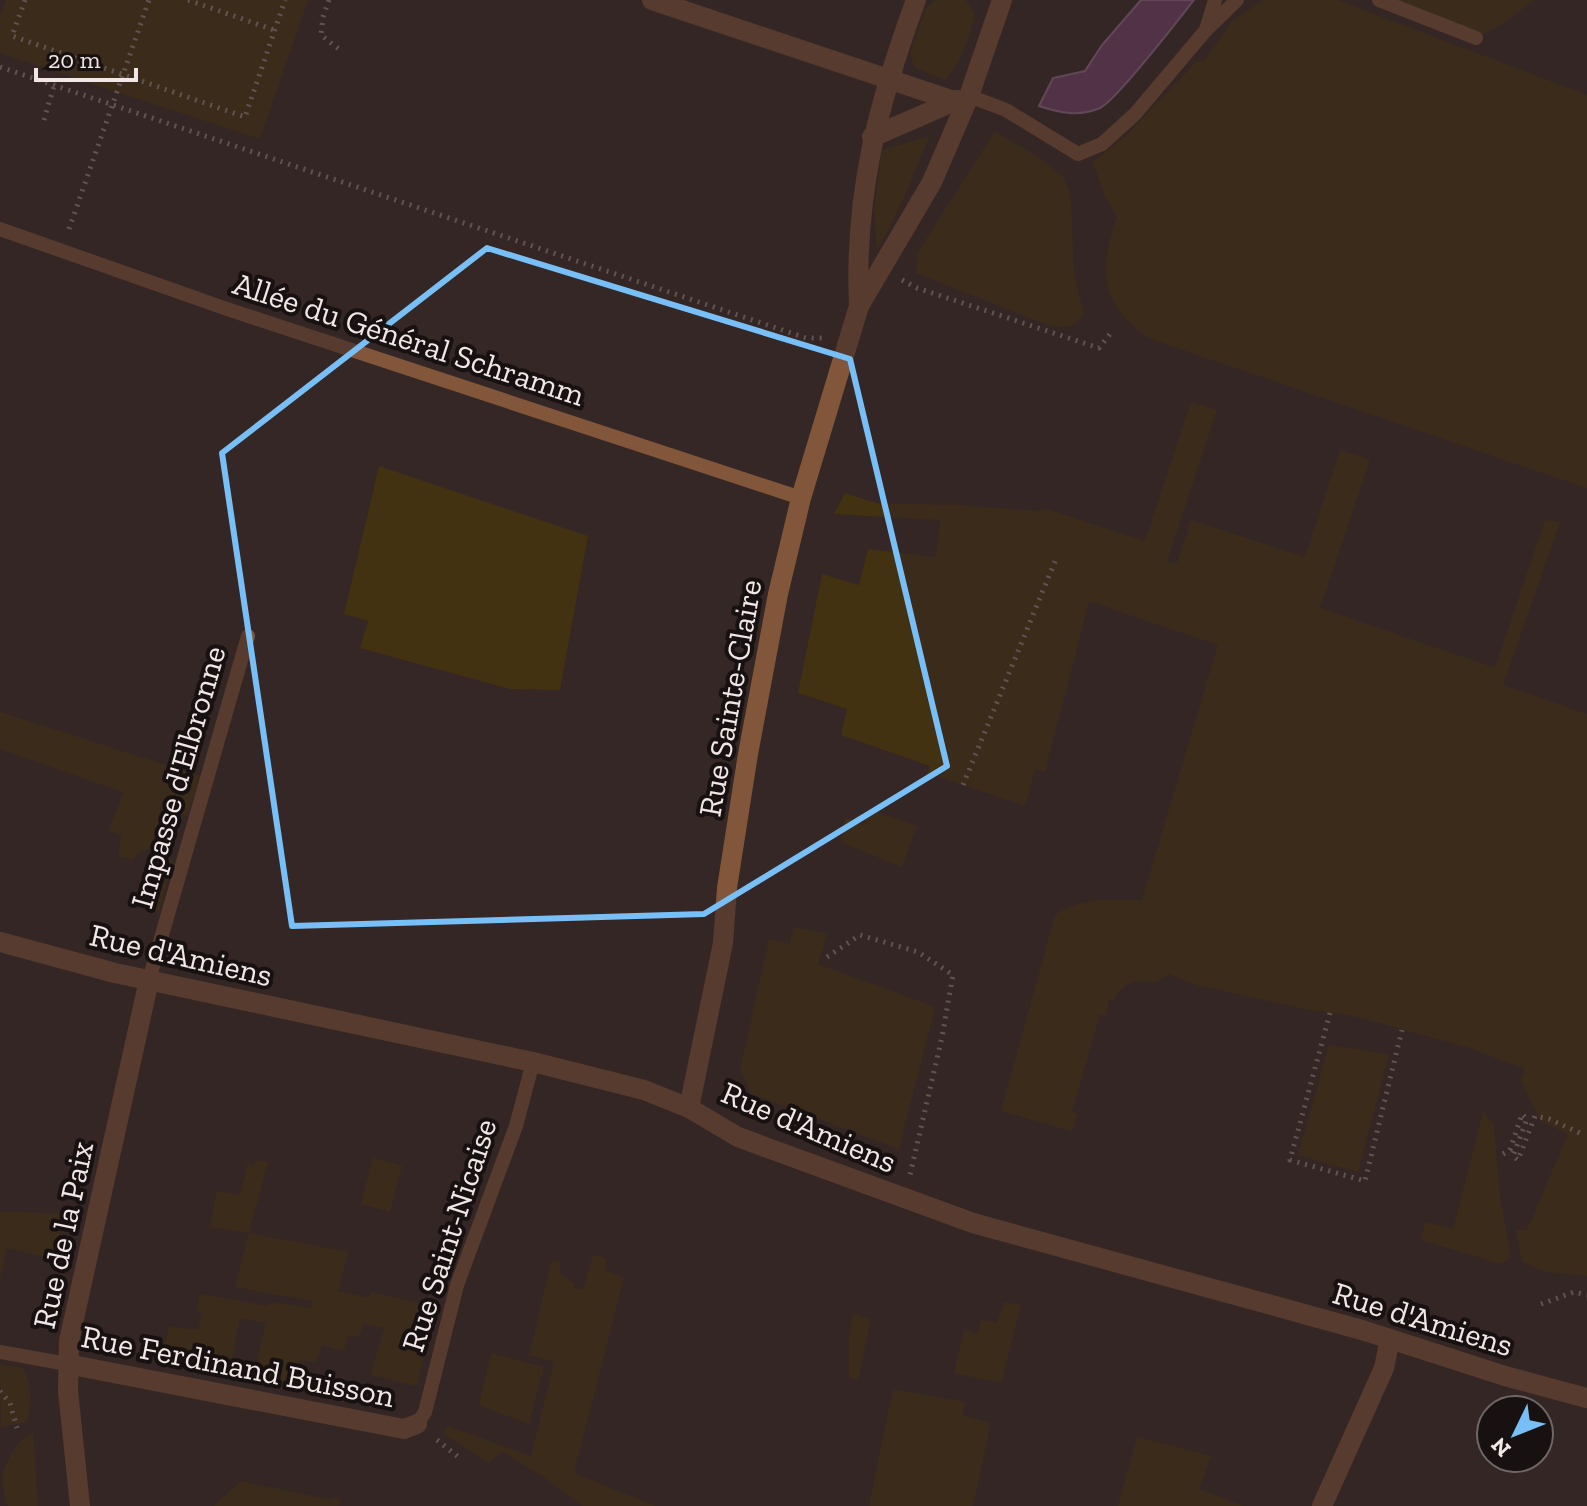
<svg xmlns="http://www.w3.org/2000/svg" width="1587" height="1506" font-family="'Zilla Slab',serif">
  <rect width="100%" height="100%" fill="#342725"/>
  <g fill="#423211">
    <path d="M6,0h302l-48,139 -260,-86v-36z"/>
    <path d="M935,0h31l9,15c-7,25 -13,46 -30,65l-30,-12 -5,-14 15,-45z"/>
    <path d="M1263,0h74l250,95v393l-436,-149c-51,-32 -53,-69 -34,-122l-13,-23 -11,-32 34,-27 69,-73 9,-2 26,-38z"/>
    <path d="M1379,0h155l-32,24 -26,14z"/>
    <path d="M995,131l46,28 23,18 7,21 3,76 10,39c-9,15 -16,15 -33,13l-135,-53 2,-21z"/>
    <path d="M930,136l-35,81 -18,33 -3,-40 8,-60z"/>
    <path d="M1191,402l26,8 -50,151 10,2 14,-43 114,37 35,-107 30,10 -50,148 175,60 50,-148 15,2 -57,163 84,29v562l-40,-4 -25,-10 -6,-32h11l41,-96 -27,-13 -20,-40 4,-12 -55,-21 -120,-33 -41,-5 -112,-25 -28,-11 -14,9c-20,-5 -33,-1 -41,18l-5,-1 -4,16 -5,-2 -28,98 5,2 -5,17 -71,-20 54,-196c25,-18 57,-15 87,-15l76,-255 -129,-44 -44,171 -10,-3 -10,37 -97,-33 2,-7 -89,-31 6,-26 -49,-16 24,-119 37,11 9,-36 68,8 4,-37 -106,-6 11,-21 31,10 81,2 83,6 3,-3 102,33z"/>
    <path d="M379,466l209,70 -28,154 -50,-1 -150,-41 8,-27 -24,-7z"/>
    <path d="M0,712l200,64 -13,40 -11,-3 -8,31 -30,8 -5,8 -15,-4 4,-21 -13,-4 14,-39 -123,-43z"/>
    <path d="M870,810l47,16 -15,41 -61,-25 5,-24 18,7z"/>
    <path d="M174,859l-15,53 -21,-6 12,-41z"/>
    <path d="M794,927l33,7 -9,30 117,43 -36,142 -147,-55 -12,-24 29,-131 21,5z"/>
    <path d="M1329,1045l60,9 -31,118 -60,-17z"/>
    <path d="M1483,1111l11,14 6,72 11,60 -10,7 -80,-24 4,-18 28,7z"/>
    <path d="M373,1158l29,8 -12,46 -29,-8z"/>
    <path d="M256,1160l12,2 -19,71 99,19 -10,39 31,7 2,-6 66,15 -21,79 -45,-11 13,-47 -20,-5 -5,14 -11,-2 -4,16 -22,-6 -6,17 -16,-2 -8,27 -39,-7 13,-57 -26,-5 -8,40 -68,-9 5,-23 29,4 4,-19 -5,-1 3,-16 67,12 5,-4 39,6 1,-7 -77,-14 14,-54 -39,-6 7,-36 23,4 8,-33 6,3z"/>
    <path d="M0,1212l64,1 -10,46 -47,-11 -7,33z"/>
    <path d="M593,1255l14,4 -2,11 19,7 -50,196 81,33h-73l-35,-27 -45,-28 -13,12 -45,-29 3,-8 84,30 23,-94 -25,-7 23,-95 8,2v12l14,9 -1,5 10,2z"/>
    <path d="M1004,1302l17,3 -20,78 -47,-10 10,-43 14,4 3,-14 16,3z"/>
    <path d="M853,1313l18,6 -13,61 -9,-2v-42z"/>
    <path d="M491,1353l53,14 -15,57 -50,-19z"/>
    <path d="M0,1365l21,2c11,13 11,38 6,55l-26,5z"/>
    <path d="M893,1389l72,13 -3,13 29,8 -18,83h-104z"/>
    <path d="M33,1433l5,73h-30c-8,-28 -8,-31 5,-55 6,-8 10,-15 20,-18z"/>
    <path d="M1137,1437l74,19 -12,33 44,17h-125z"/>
    <path d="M241,1481l91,19 3,-3 6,4 -3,5h-124z"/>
  </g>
  <path fill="#734071" stroke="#997294" stroke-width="2" d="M1141,0h53c-15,19 -78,101 -94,108 -21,9 -40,5 -61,-2l14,-28 32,-7 17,-26z"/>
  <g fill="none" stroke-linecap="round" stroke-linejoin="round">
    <g stroke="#968b89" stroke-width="5" stroke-dasharray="2 6" stroke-linecap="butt">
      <path d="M25,0l-13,36 233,81 40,-117"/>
      <path d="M188,0l86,30"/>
      <path d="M329,0l-6,17 -2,18 19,15"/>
      <path d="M0,67l806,271h17"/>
      <path d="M44,120l10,-34"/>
      <path d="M69,229l80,-229"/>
      <path d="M902,280l15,8 182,60 14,-18"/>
      <path d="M963,785l93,-226"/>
      <path d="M827,957l33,-22 58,17 35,23 -11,62 -32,138"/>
      <path d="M1330,1013l-40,147 75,21 37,-151"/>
      <path d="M1503,1154l7,-4 12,-36 5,5 -14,37 5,4 17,-44 14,3 33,15"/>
      <path d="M1541,1304l33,-12 13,3"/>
      <path d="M0,1391l10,12 7,25"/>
      <path d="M437,1440l24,19"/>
    </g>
    <g stroke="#82563a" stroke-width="14">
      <path d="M1379,0l97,38"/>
      <path d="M1206,30l9,-30"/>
      <path d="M969,96l37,14 72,44 24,-10 33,-30 71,-84 31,-30"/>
      <path d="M0,229l227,80 574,189"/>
      <path d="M149,980l99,-344"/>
      <path d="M0,1352l67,12"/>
      <path d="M417,1424l8,-12 32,-127 59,-159 17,-64"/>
    </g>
    <g stroke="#82563a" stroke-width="20">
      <path d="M652,0c101,34 202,67 302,101"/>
      <path d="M872,137l85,-37"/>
      <path d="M67,1364l337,65 13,-5"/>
      <path d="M80,1506l-12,-115 1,-50 80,-361"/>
      <path d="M1322,1506l62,-138 6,-29"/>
    </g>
    <g stroke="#82563a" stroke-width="20">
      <path d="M859,306c-5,-111 19,-203 57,-306"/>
      <path d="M0,942l115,31 418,89 111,28 45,18 49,29 235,86 389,107 143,46 82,22"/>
      <path d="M689,1108l34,-165 4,-55 21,-134 30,-160 23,-96 58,-192 73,-124 37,-86 33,-96"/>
    </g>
  </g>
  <path d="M0 0H1587V1506H0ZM487,248l363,111 97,407 -243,148 -412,12 -70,-473z" fill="#342725" fill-opacity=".55" fill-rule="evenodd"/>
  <path fill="none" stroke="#78bff7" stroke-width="6" stroke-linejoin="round" d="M487,248l363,111 97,407 -243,148 -412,12 -70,-473z"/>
  <g text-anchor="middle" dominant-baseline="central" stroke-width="8" stroke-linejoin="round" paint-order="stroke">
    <g font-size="32" fill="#f1e7e6" stroke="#171111">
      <text transform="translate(409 339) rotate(18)">Allée du Général Schramm</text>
      <text transform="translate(730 698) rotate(-80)">Rue Sainte-Claire</text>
      <text transform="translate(178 777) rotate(-74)">Impasse d'Elbronne</text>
      <text transform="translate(181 955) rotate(13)">Rue d'Amiens</text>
      <text transform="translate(809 1127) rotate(23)">Rue d'Amiens</text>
      <text transform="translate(63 1235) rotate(-78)">Rue de la Paix</text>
      <text transform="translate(449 1235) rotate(-72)">Rue Saint-Nicaise</text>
      <text transform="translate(1423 1319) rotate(17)">Rue d'Amiens</text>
      <text transform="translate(238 1366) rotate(11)">Rue Ferdinand Buisson</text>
    </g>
  </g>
  <g transform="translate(1515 1434) rotate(227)"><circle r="38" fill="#171111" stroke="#6e6766" stroke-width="2"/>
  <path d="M0-6L14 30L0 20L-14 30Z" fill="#78bff7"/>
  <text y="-12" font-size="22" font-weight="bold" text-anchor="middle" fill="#f1e7e6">N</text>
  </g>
  <path d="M36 68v12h100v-12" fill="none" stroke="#f1e7e6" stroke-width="4"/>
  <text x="48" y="68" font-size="24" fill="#f1e7e6" stroke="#171111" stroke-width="6" paint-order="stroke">20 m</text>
</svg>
